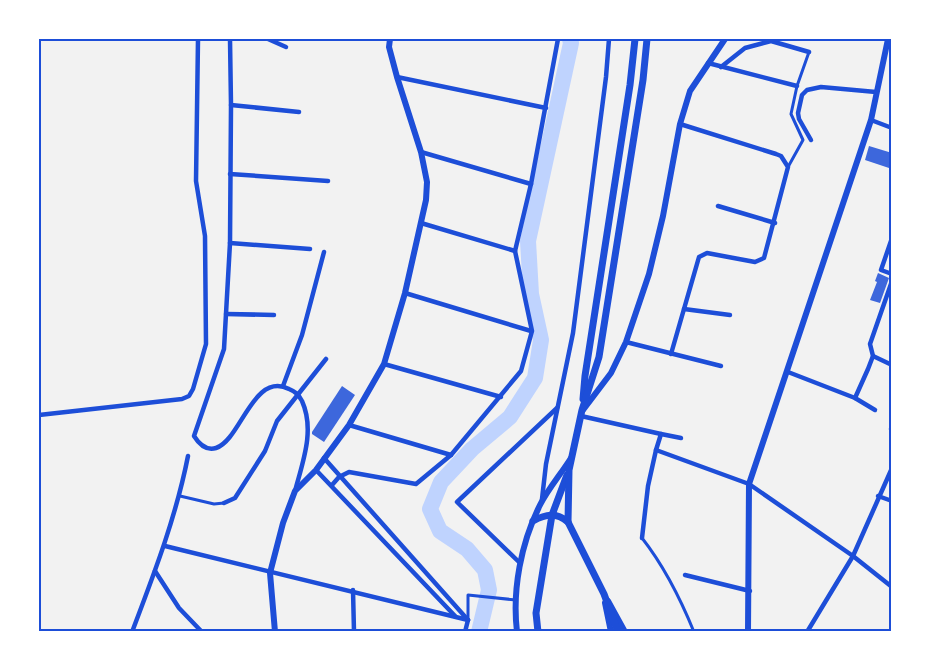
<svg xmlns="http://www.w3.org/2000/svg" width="931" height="671" font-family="'DM Sans',sans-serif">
  <rect width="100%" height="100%" fill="#f2f2f2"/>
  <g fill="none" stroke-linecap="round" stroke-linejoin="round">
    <path stroke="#bfd3fe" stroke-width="16" d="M479,632l10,-42 -4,-20 -18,-21 -27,-18 -10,-22 11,-27 31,-33 38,-32 25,-39 6,-38 -10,-46 -3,-53 43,-198 -1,-4"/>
  </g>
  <g fill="#3d67dc">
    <path d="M869,146l23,7v16l-27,-9z"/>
    <path d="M878,273l11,5 -9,25 -10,-3 7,-18 -2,-1z"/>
    <path d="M342,386l13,9 -31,47 -12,-8v-2z"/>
  </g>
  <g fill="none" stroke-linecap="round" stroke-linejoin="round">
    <g stroke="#1d4ed8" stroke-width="3">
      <path d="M788,167l15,-27 -12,-26 6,-28 12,-34"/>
      <path d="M180,496l34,8 10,-1"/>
      <path d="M642,538c22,28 39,62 52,94"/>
      <path d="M468,618v-23l48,5"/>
    </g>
    <g stroke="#1d4ed8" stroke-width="4.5">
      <path d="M230,39l1,66 -1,138 -6,106 -30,87c5,8 12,15 22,12 25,-8 37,-77 73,-59 7,3 9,5 13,12 13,29 1,60 -7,90"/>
      <path d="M268,39l18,8"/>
      <path d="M708,63l89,23"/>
      <path d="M721,67l24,-19 26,-7 38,11"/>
      <path d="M397,77l149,31"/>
      <path d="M231,105l68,7"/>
      <path d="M871,120l21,8"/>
      <path d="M811,140l-12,-21 -1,-6 4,-18 5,-5 14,-3 55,5"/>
      <path d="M421,152l110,32"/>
      <path d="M230,174l98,7"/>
      <path d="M718,206l57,17"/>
      <path d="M421,223l94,28"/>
      <path d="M892,238l-11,32 11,4"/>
      <path d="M230,243l80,6"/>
      <path d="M405,293l126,38"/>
      <path d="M684,309l46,6"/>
      <path d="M226,314l48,1"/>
      <path d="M626,342l95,24"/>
      <path d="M671,354l28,-97 8,-4 48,9 9,-4 24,-91 -7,-11 -5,-2 -96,-30"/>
      <path d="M873,356l19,9"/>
      <path d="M384,364l117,33"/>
      <path d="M788,372l67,26 20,12"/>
      <path d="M283,386l19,-51 22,-83"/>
      <path d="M855,398l13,-29 5,-13 -3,-12 22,-63"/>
      <path d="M39,415l143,-16 7,-3 4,-7 13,-45 -1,-108 -9,-55 2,-142"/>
      <path d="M581,416l80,18 -5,16 93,34 104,72 39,31"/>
      <path d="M349,425l102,30"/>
      <path d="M891,429l1,1"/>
      <path d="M661,434l20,4"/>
      <path d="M324,458l144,162"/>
      <path d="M316,470l139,146"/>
      <path d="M332,485l7,-8 10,-5 67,12 35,-29 70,-84 11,-40 -17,-80 16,-67 27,-145"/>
      <path d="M878,496l14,5"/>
      <path d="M542,499l4,-35 27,-131 33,-256 3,-38"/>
      <path d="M224,503l11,-5 30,-47 12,-30 49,-62"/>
      <path d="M642,538l6,-52 8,-36"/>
      <path d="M165,546l303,74"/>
      <path d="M520,563l-63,-61 100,-94"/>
      <path d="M155,571l24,37 23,24"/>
      <path d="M685,575l65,16"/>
      <path d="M353,590l1,42"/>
      <path d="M132,632c22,-58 44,-115 56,-176"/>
      <path d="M465,632l3,-12"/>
      <path d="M807,632l46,-76 39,-88"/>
    </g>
    <g stroke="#1d4ed8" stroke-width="6">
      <path d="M583,410l28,-37 15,-31 23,-68 14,-58 17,-92 10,-33 35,-52"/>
      <path d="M608,601l17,31"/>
      <path d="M605,603l6,29"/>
      <path d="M275,632l-5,-59 13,-50 12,-32 21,-21 33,-45 35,-61 21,-71 21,-93 1,-18 -6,-30 -24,-75 -8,-30 1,-8"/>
      <path d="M517,632c-5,-42 4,-89 23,-127 8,-16 21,-31 31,-47"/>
      <path d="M748,632l1,-148 122,-364 17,-81"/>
    </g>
    <g stroke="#1d4ed8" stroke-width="7">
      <path d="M583,399l2,-23 45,-291 5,-46"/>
      <path d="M533,521c13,-7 23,-9 35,1"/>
      <path d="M538,632l-2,-19 16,-98 15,-40"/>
      <path d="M618,632l-14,-38 -36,-72 1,-52 13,-60 17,-53 44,-277 4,-41"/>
    </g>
  </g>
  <rect width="931" height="671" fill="none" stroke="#ffffff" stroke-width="81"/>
  <rect x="40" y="40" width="850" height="590" fill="none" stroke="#1d4ed8" stroke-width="2"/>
</svg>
